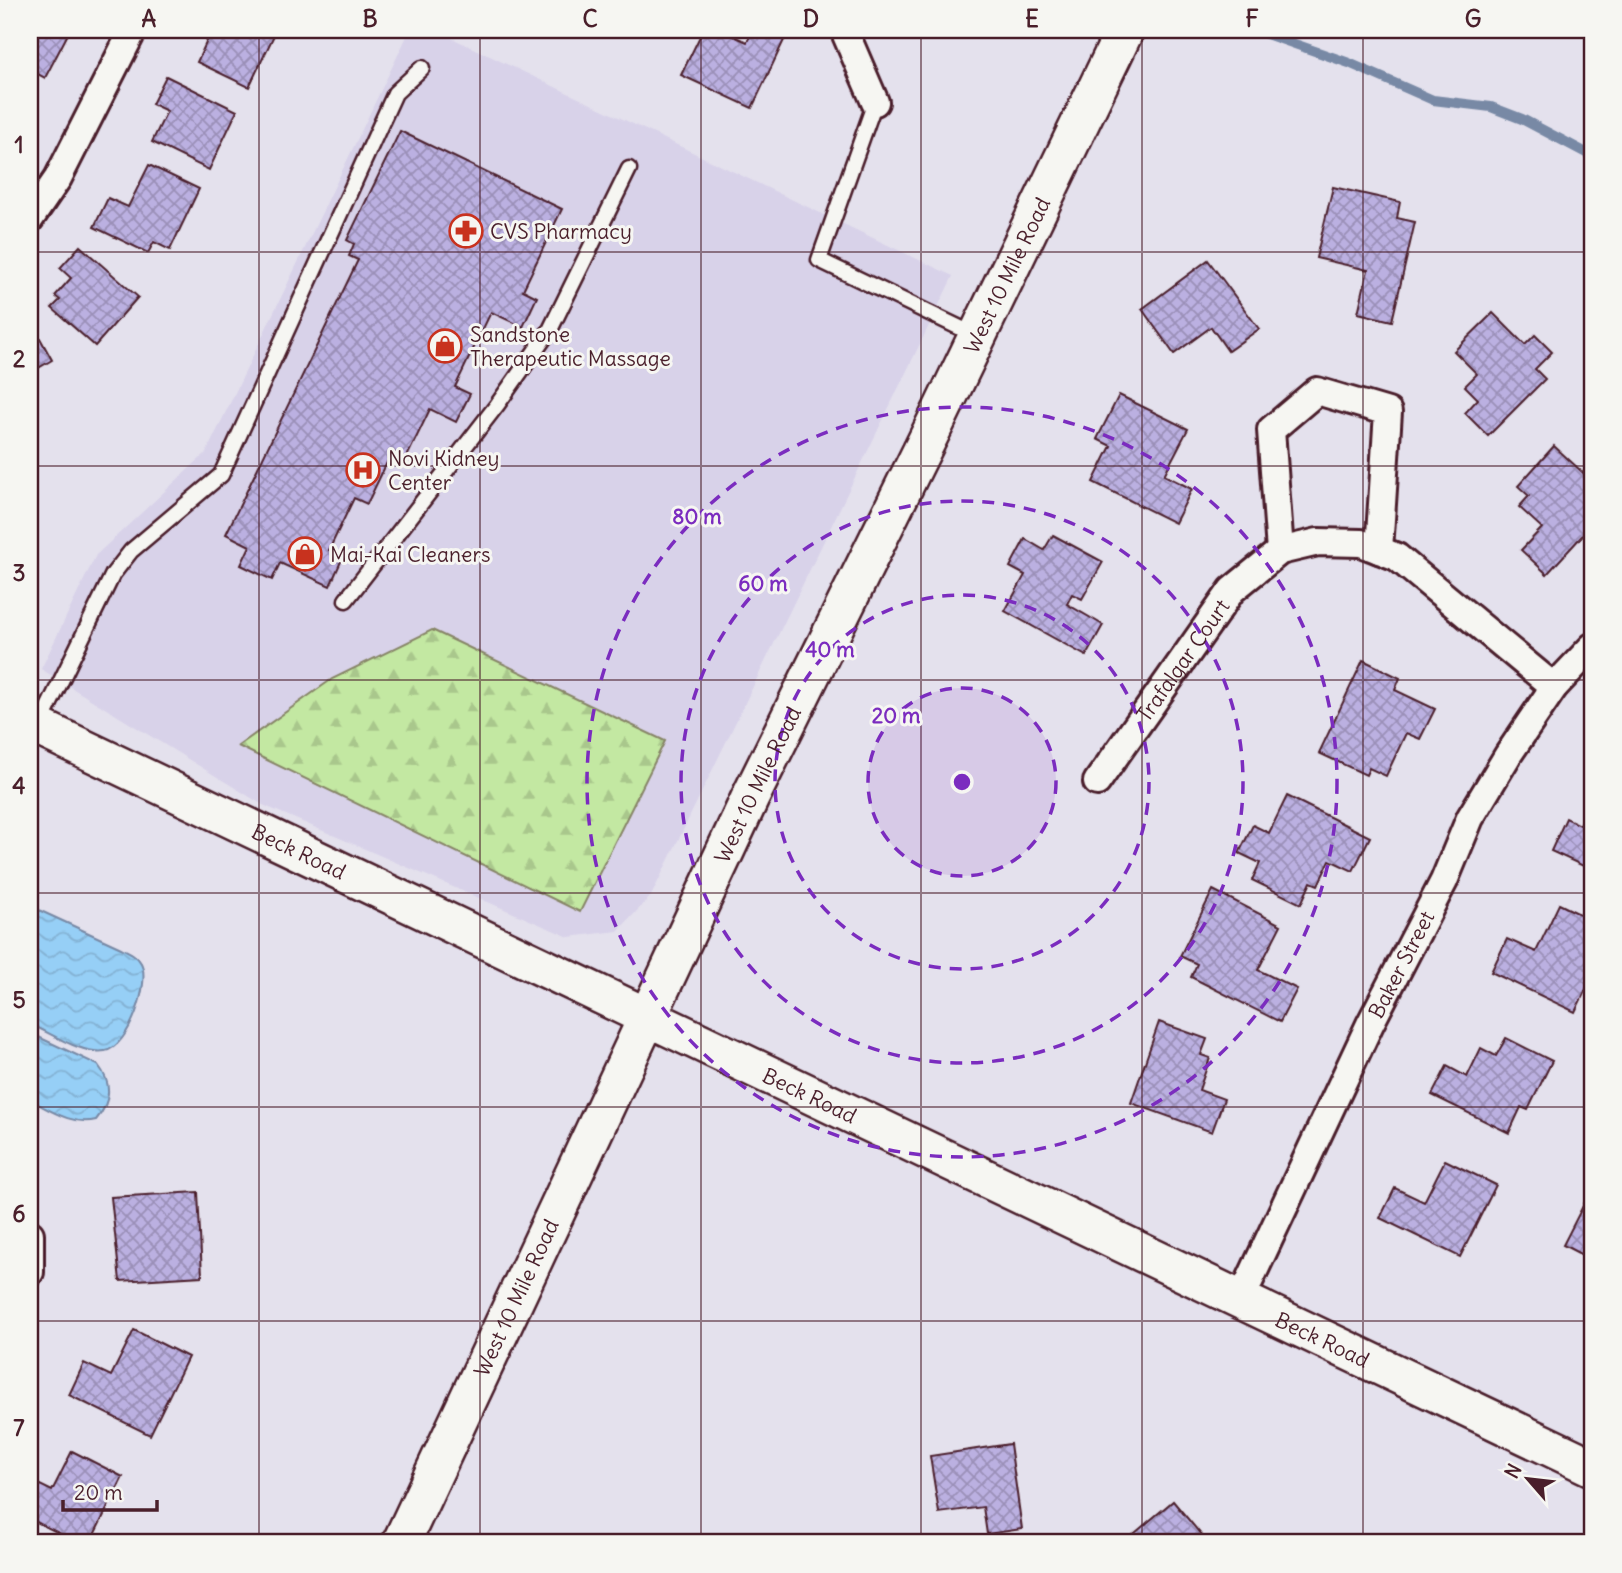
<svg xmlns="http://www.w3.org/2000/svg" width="1622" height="1573" font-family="Delius,sans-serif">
  <defs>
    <pattern id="forest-firs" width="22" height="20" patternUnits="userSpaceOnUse" patternTransform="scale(1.75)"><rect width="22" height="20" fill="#c3e8a2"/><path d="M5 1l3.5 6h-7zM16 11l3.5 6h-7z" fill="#a9c78c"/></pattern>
    <pattern id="water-waves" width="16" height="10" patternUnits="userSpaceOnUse" patternTransform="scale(1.75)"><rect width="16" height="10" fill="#96cff6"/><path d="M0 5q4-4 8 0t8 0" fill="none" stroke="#83b1d3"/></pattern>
    <pattern id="building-cross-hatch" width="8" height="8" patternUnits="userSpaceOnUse" patternTransform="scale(1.75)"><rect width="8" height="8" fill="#bbb0e1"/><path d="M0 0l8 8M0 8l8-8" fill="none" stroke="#9a8fb7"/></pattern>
  </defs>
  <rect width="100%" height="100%" fill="#e4e1ed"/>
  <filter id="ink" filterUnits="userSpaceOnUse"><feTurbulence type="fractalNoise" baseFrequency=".0143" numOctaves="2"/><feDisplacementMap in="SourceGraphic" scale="14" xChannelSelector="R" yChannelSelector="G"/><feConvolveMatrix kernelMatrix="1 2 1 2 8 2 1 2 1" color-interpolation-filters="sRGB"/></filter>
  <g filter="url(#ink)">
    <path fill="#d8d2e9" d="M410,30h25l518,246 -302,620 -33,35 -49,6 -306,-132 -222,-136 55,-114 110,-102z"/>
    <path fill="url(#forest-firs)" stroke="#868466" stroke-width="2" d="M432,630l233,111 -85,171 -342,-166 94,-67z"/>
    <g fill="url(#water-waves)" stroke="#7889a5" stroke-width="2">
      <path d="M30,906l89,41c8,4 17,7 22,16 10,19 -12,84 -36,88 -23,4 -54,-18 -75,-27z"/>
      <path d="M30,1033l68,32c15,19 13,37 -2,55 -24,6 -46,-10 -66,-20z"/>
    </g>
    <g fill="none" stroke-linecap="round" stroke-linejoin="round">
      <path stroke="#7889a5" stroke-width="10" d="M1255,30l94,33 84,37 58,7 31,12 70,37"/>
    </g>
    <g fill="url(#building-cross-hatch)" stroke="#4a1f2b" stroke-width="2">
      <path d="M30,30h40l-25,48 -15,-8z"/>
      <path d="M212,30l64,1 -27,56 -52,-25z"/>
      <path d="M703,30h17l27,12 6,-12h15l17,8 -33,70 -71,-33z"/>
      <path d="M166,76l71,35 -28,59 -57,-28 15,-31 -15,-7z"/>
      <path d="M400,131l162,78 -39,81 14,7 -14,30 -32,-15 -36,75 15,7 -14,28 -26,-13 -24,50 -14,-7 -25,52 -13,-6 -25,52 14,7 -13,29 -50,-23 -8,17 -31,-15 9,-19 -24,-12 132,-274 -9,-4 5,-12 -7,-4z"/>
      <path d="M149,165l50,24 -29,61 -16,-8 -6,11 -54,-26 14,-29 20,9z"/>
      <path d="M1333,187l67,15 -3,16 18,4 -23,99 -34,-8 10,-43 -52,-12z"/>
      <path d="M80,246l58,51 -43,49 -43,-38 8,-8 -5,-4 16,-18 -11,-10z"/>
      <path d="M1208,260l51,69 -31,22 -17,-24 -37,27 -32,-45z"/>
      <path d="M1493,313l32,32 10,-10 17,17 -17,17 10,10 -57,57 -23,-23 13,-14 -13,-13 12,-12 -23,-23z"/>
      <path d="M30,320l22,40 -22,13z"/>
      <path d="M1119,395l69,34 -24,46 28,14 -17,34 -82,-41 18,-36 -14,-7z"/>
      <path d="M1554,446l38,35 -3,12 3,4v28l-45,49 -26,-24 21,-22 -23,-21 10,-11 -11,-10z"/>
      <path d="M1053,535l50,27 -21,37 -10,-5 -5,10 36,21 -17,31 -81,-45 20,-36 -15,-8 15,-28 19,11z"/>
      <path d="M1363,660l37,18 -5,12 40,19 -15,30 -14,-6 -20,43 -17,-8 -3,7 -47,-22z"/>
      <path d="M1287,796l83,41 -17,34 -23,-11 -12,25 -7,-3 -10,22 -49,-24 8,-17 -21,-10 14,-28 16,8z"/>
      <path d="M1592,800v70l-41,-19 15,-33 14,7z"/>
      <path d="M1213,890l68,35 -23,45 39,19 -17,33 -89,-45 6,-13 -17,-8z"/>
      <path d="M1559,904l33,16v57l-17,35 -84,-40 16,-33 29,13z"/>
      <path d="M1159,1022l48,17 -6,16 9,3 -11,32 25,9 -12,33 -81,-29z"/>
      <path d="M1506,1038l46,23 -24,49 -7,-3 -12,26 -77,-38 15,-29 20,11 14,-29 15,8z"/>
      <path d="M1445,1160l51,25 -36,72 -80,-39 15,-30 29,14z"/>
      <path d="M198,1192l4,84 -82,5 -9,-84z"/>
      <path d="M1588,1196l4,2v62l-29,-15z"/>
      <path d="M134,1330l54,27 -38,78 -81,-40 15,-32 27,13z"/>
      <path d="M1010,1444l12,85 -35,5 -4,-27 -44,6 -9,-57z"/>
      <path d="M72,1451l51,26 -33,66h-11l-49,-24v-39l22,11z"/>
      <path d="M1173,1501l35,42h-85z"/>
    </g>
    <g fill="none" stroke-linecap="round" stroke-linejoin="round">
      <defs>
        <g id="lane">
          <path d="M875,102l-56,158 158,76"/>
          <path d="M346,600l151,-195 53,-75 79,-161"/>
          <path d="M39,726l74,-152 18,-23 90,-76 174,-382 27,-25"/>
        </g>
        <g id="street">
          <path d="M844,30l31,72"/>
          <path d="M30,219l28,-41 75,-148"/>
          <path d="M1280,551l-9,-121 46,-39 71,21 -9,138"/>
          <path id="s1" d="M1097,782l135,-192 48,-39 38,-9 43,1 36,14 157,130"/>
          <path d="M30,1234v38"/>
          <path id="s2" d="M1241,1299l129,-275 74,-143 26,-63 38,-63 46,-68 38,-40"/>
        </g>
        <g id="secondary">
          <path id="s3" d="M30,723c521,248 1041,498 1562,744"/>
          <path id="s4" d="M401,1543l349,-745 184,-372 191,-396"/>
        </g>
      </defs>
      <use href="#lane" stroke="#4a1f2b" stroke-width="19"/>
      <use href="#street" stroke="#4a1f2b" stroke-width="32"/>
      <use href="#secondary" stroke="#4a1f2b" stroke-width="42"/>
      <use href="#lane" stroke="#f6f6f2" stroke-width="14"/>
      <use href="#street" stroke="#f6f6f2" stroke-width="26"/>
      <use href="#secondary" stroke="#f6f6f2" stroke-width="37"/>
    </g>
  </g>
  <path fill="none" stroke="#4a1f2b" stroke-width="2" stroke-opacity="0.55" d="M259,30v1513M480,30v1513M701,30v1513M921,30v1513M1142,30v1513M1363,30v1513M30,252h1562M30,466h1562M30,680h1562M30,893h1562M30,1107h1562M30,1321h1562"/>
  <circle cx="962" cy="782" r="94" fill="#7b2cbf" fill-opacity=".12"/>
  <g fill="none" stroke="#7b2cbf" stroke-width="3.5" stroke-dasharray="12 9">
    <circle cx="962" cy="782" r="94"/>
    <circle cx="962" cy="782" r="187"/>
    <circle cx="962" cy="782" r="281"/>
    <circle cx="962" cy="782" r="375"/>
  </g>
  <defs>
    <symbol id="pharmacy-ring" viewBox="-11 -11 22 22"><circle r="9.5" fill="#f6f6f2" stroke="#c8321e" stroke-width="1.5"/><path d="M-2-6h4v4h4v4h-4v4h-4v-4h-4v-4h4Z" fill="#c8321e"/></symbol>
    <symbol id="shop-ring" viewBox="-11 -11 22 22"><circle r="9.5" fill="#f6f6f2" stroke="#c8321e" stroke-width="1.5"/><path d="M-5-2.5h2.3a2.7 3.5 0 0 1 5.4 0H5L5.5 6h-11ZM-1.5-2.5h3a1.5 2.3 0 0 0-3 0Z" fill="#c8321e"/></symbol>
    <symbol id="hospital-ring" viewBox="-11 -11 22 22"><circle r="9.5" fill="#f6f6f2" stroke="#c8321e" stroke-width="1.5"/><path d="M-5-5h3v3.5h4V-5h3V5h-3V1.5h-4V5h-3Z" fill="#c8321e"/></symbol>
  </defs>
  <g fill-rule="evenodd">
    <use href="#pharmacy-ring" x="447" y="212" width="38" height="38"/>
    <use href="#shop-ring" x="426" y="327" width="38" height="38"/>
    <use href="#hospital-ring" x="344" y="451" width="38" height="38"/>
    <use href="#shop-ring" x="286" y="535" width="38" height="38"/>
  </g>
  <g text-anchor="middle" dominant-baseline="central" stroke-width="6" stroke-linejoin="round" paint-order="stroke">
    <g font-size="21" fill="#4a1f2b" stroke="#f6f6f2" text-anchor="start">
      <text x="490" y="231">CVS Pharmacy</text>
      <text x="470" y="334">Sandstone<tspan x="470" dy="24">Therapeutic Massage</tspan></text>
      <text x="388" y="458">Novi Kidney<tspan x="388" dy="24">Center</tspan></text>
      <text x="330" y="554">Mai-Kai Cleaners</text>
    </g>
    <g font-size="21" fill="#4a1f2b" stroke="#f6f6f2">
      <text stroke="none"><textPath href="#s4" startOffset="1405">West 10 Mile Road</textPath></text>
      <text stroke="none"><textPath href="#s1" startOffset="149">Trafalgar Court</textPath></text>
      <text stroke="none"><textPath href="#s4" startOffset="838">West 10 Mile Road</textPath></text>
      <text stroke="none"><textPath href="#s3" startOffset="298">Beck Road</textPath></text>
      <text stroke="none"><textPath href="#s2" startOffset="371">Baker Street</textPath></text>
      <text stroke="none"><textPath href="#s3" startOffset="864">Beck Road</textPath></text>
      <text stroke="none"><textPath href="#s4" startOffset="271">West 10 Mile Road</textPath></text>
      <text stroke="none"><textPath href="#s3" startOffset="1432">Beck Road</textPath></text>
    </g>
  </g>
  <circle cx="962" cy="782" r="10" fill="#7b2cbf" stroke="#f6f6f2" stroke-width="3.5"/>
  <g font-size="21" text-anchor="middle" font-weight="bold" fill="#7b2cbf" stroke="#f6f6f2" stroke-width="6" stroke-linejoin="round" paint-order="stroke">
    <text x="697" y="524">80 m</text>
    <text x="763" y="591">60 m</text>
    <text x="830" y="657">40 m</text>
    <text x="896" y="723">20 m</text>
  </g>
  <rect width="1622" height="1573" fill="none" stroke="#f6f6f2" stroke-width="77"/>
  <g transform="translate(1528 1479) rotate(298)" stroke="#f6f6f2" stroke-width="5" paint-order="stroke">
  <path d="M0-5L12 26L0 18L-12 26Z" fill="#4a1f2b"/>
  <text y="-10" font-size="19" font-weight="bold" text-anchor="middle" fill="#4a1f2b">N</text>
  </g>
  <path d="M63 1500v10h94v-10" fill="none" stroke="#4a1f2b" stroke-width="3.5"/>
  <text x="74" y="1500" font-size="21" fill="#4a1f2b" stroke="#f6f6f2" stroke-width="5" paint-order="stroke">20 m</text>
  <rect x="38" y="38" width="1546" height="1496" fill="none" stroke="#4a1f2b" stroke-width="2.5"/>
  <g font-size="23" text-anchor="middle" font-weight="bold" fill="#4a1f2b">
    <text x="149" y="27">A</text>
    <text x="370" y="27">B</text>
    <text x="590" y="27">C</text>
    <text x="811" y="27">D</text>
    <text x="1032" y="27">E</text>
    <text x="1252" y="27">F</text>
    <text x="1473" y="27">G</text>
    <text x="19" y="153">1</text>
    <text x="19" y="367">2</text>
    <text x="19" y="581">3</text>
    <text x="19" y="794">4</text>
    <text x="19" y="1008">5</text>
    <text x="19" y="1222">6</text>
    <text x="19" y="1436">7</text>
  </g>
</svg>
